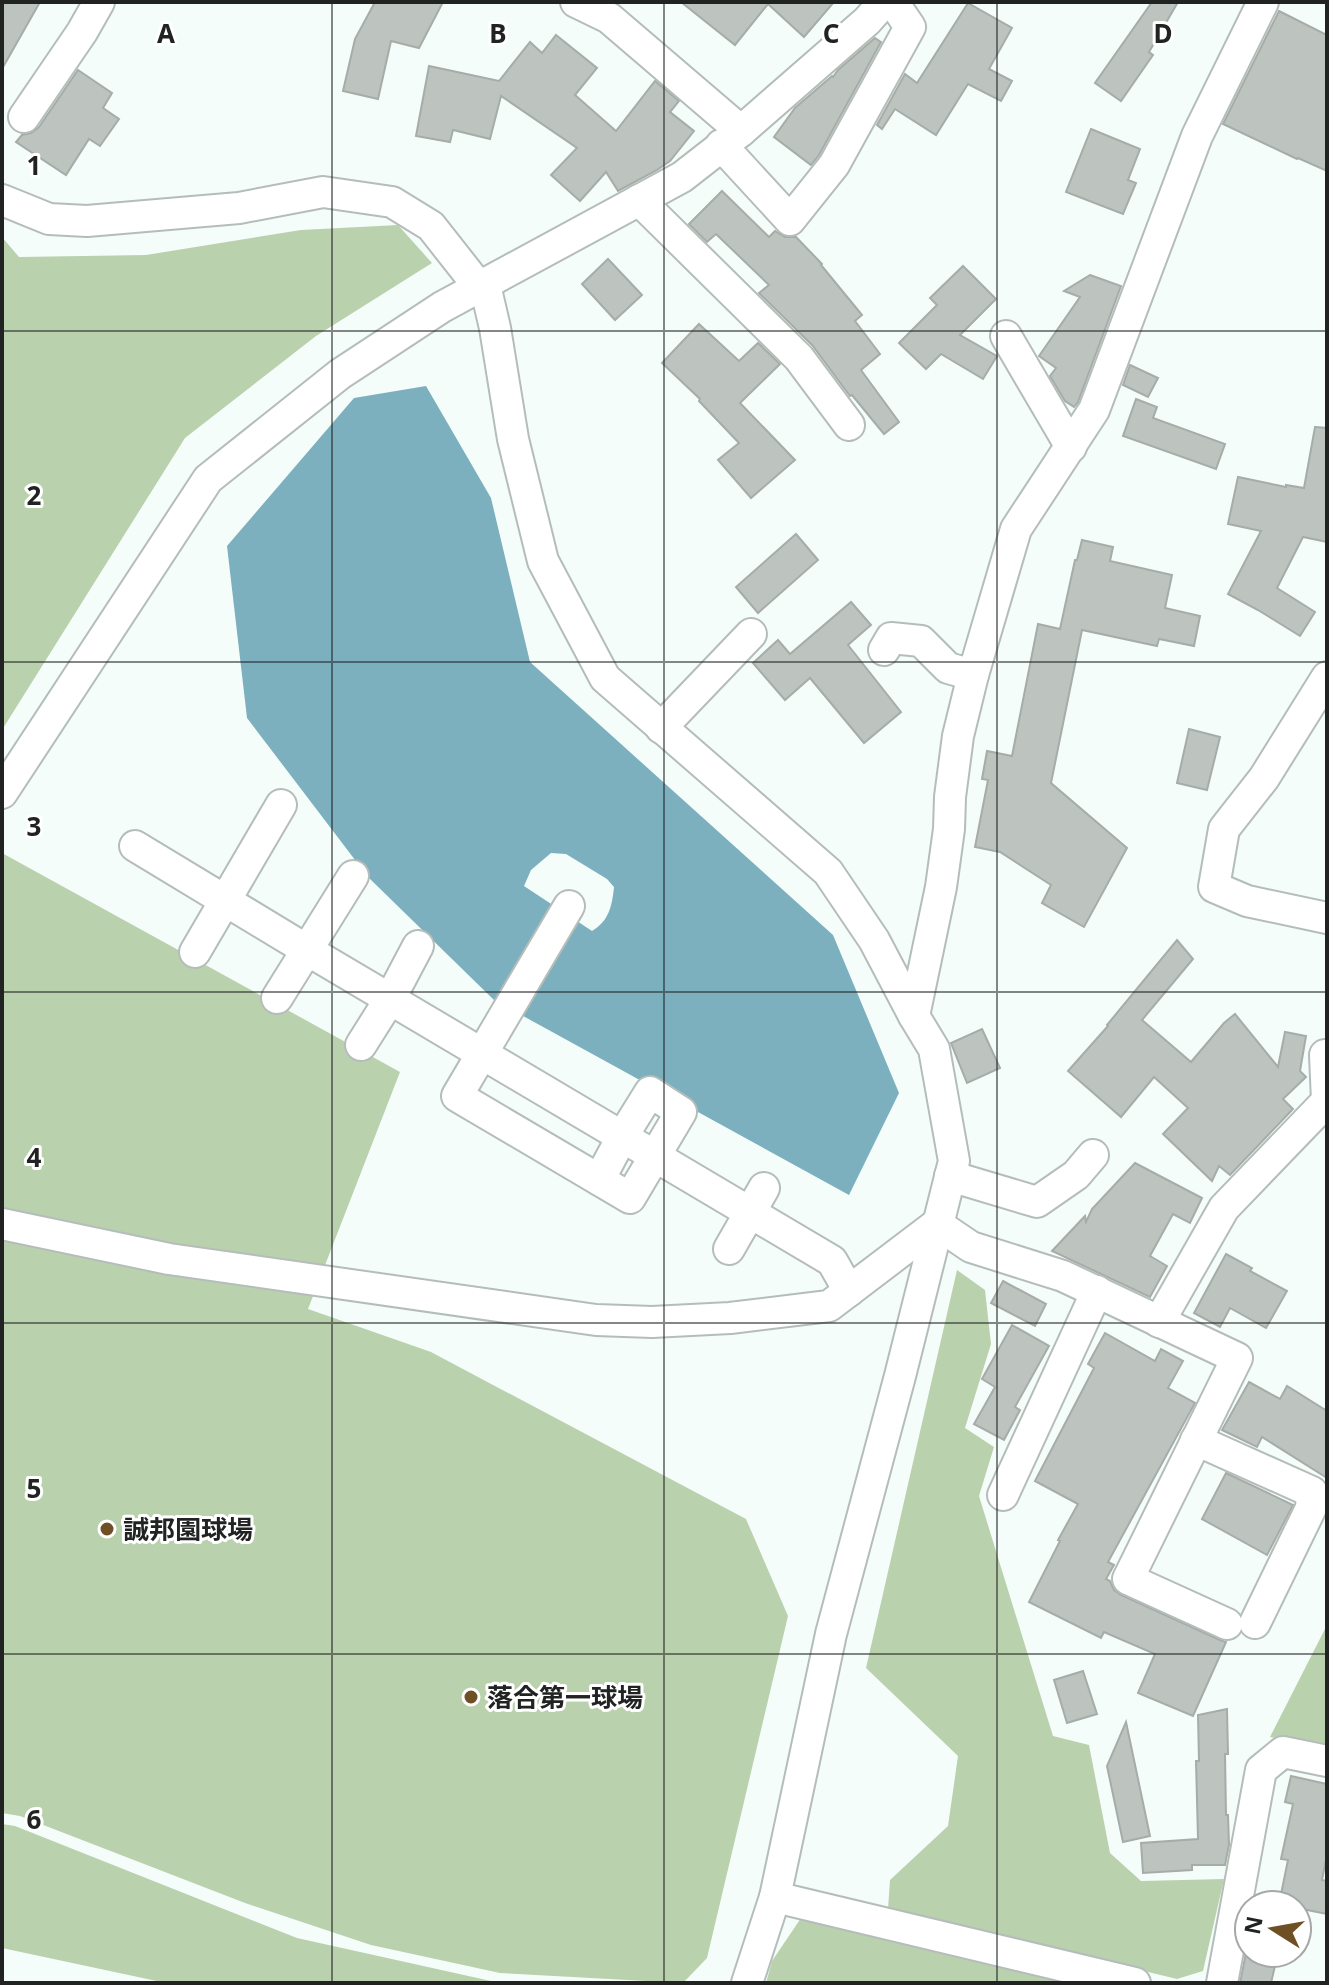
<svg xmlns="http://www.w3.org/2000/svg" width="1329" height="1985" font-family="'Noto Sans','Noto Sans JP',sans-serif">
  <rect width="100%" height="100%" fill="#f5fdfb"/>
  <g fill="#bad1ae">
    <path d="M398,225l34,38 -116,73 -131,102 -183,292v-493l17,20 127,-2 155,-25z"/>
    <path d="M2,853l398,219 -92,237 123,43 315,167 42,97 -81,342 -24,25 -183,-10 -129,-28 -126,-42 -225,-87 -18,-3z"/>
    <path d="M957,1270l28,20 6,54 -26,84 29,19 -15,49 74,240 36,9 21,108 31,28 83,-2 -21,92 -26,8 -289,-70 2,-29 58,-54 10,-70 -92,-88z"/>
    <path d="M1327,1625v123l-57,-11z"/>
    <path d="M2,1824l13,2 282,112 203,45h-334l-164,-35z"/>
    <path d="M801,1918l271,65h-306l6,-22z"/>
  </g>
  <path fill="#7cb0be" fill-rule="evenodd" d="M426,386l65,112 39,164 303,273 66,158 -50,102 -355,-195 -126,-123 -121,-159 -20,-172 127,-148zM551,853l15,1 41,25 7,8c-2,19 -5,34 -22,44l-68,-45 7,-16z"/>
  <g fill="#bdc3bf" stroke="#a6aca8" stroke-width="2">
    <path d="M2,2h38l-38,67z"/>
    <path d="M375,2h68l-24,46 -28,-7 -13,58 -35,-8 12,-52z"/>
    <path d="M681,2h153l-30,35 -36,-33 -33,41z"/>
    <path d="M1152,2h26l-29,50 4,3 -32,46 -26,-18z"/>
    <path d="M968,3l44,25 -23,41 23,12 -11,20 -33,-17 -32,51 -41,-26 -13,20 -5,-4 28,-51 12,9z"/>
    <path d="M1279,11l48,24v136l-29,-13 -1,1 -74,-35z"/>
    <path d="M556,35l41,33 -22,27 41,36 39,-50 24,20 -9,11 24,19 -24,30 -13,9 -39,21 -12,-19 -26,29 -29,-26 26,-27 -76,-52 -11,43 -37,-9 -3,12 -34,-6 13,-70 70,15 31,-39 12,11z"/>
    <path d="M875,38l6,4 -62,113 -8,10 -37,-28 21,-29 37,-32 1,1 5,-7z"/>
    <path d="M78,70l34,23 -9,15 16,11 -19,27 -11,-7 -23,36 -50,-33 6,-7 9,-2 8,-6z"/>
    <path d="M1091,129l49,20 -12,31 8,3 -13,31 -57,-22z"/>
    <path d="M722,191l47,46 6,-6 10,6h11l26,27 -1,1 41,50 -7,6 25,33 -19,16 38,52 -15,12 -32,-39 -2,1 -38,-51 -53,-52 10,-8 -53,-51 -9,8 -18,-18z"/>
    <path d="M608,259l34,36 -27,25 -33,-36z"/>
    <path d="M963,266l33,33 -36,36 37,21 -14,23 -42,-25 -15,15 -27,-26 38,-38 -7,-7z"/>
    <path d="M1090,275l31,11 -43,116 -4,5 -9,-6 -15,-25 6,-8 -17,-12 41,-59 -16,-6z"/>
    <path d="M699,324l40,37 19,-18 22,21 -40,39 55,57 -44,38 -33,-38 21,-17 -40,-42 1,-2 -38,-36z"/>
    <path d="M1130,365l28,13 -10,19 -25,-12z"/>
    <path d="M1136,399l21,8 -4,11 72,26 -9,25 -93,-33z"/>
    <path d="M1315,427l12,1v114l-24,-5 -26,51 38,24 -15,24 -42,-26 -30,-16 33,-63 -33,-7 10,-47 48,10v-2l18,3z"/>
    <path d="M796,534l22,26 -60,53 -22,-26z"/>
    <path d="M1082,540l31,7 -3,14 62,14 -7,33 35,8 -6,30 -35,-7 -2,7 -75,-16 -31,153 76,65 -43,79 -42,-24 9,-18 -51,-33 -25,-5 13,-67 -6,-1 5,-28 25,5 26,-132 22,5 15,-69h2z"/>
    <path d="M851,602l20,23 -23,20 53,67 -37,31 -54,-65 -25,22 -32,-37 25,-23 12,14z"/>
    <path d="M1189,729l31,8 -13,53 -30,-7z"/>
    <path d="M1177,940l16,19 -51,61 49,42 33,-39 11,-9 43,53 7,-35 21,4 -6,35 6,6 -23,22 10,10 -63,66 -11,-9 -7,15 -49,-47 25,-26 -34,-31 -33,40 -53,-46 40,-45 -1,-1z"/>
    <path d="M982,1029l18,39 -33,15 -16,-40z"/>
    <path d="M1135,1163l67,35 -12,25 -17,-9 -23,42 17,10 -17,31 -98,-46 33,-35 1,6 6,-13z"/>
    <path d="M1226,1254l26,14 -2,3 37,20 -21,37 -36,-20 -10,19 -26,-14z"/>
    <path d="M1003,1281l43,23 -11,22 -44,-23z"/>
    <path d="M1012,1325l37,21 -34,61 5,3 -16,30 -30,-16 21,-37 -13,-8z"/>
    <path d="M1105,1333l50,28 6,-12 22,12 -15,27 27,15 -87,159 6,3 -8,14 4,2 4,9 7,5 99,45 6,2 -33,74 -55,-23 17,-39 -51,-22 -3,6 -72,-36 31,-61 -2,-1 20,-36 -43,-23 59,-113 -6,-4z"/>
    <path d="M1249,1382l31,17 7,-13 40,25v67l-65,-41 -5,10 -35,-17z"/>
    <path d="M1226,1473l67,32 -26,50 -65,-36z"/>
    <path d="M1083,1671l14,43 -30,9 -13,-43z"/>
    <path d="M1227,1709l1,45h-3l1,61h2l1,30 -4,20h-33v5l-49,3 -2,-30 57,-4 -2,-78h3l-1,-46z"/>
    <path d="M1126,1722l24,114 -27,6 -16,-76z"/>
    <path d="M1291,1776l36,8v71l-5,25 5,1v33l-30,-6v-3l-18,-1 9,-44 -7,-1 12,-55 -8,-2z"/>
    <path d="M1246,1953h32l-7,30h-31z"/>
  </g>
  <g fill="none" stroke-linecap="round" stroke-linejoin="round">
    <defs>
      <g id="minor">
        <path d="M576,2l33,16 132,113"/>
        <path d="M24,117l58,-85 17,-30"/>
        <path d="M721,145l69,75 44,-55 76,-138 -17,-25"/>
        <path d="M2,200l47,19 38,2 152,-13 84,-16 69,10 39,24 48,61"/>
        <path d="M639,200l160,158 50,67"/>
        <path d="M485,285l10,43 18,111 30,122 62,117 223,194 46,68 40,76 20,33 20,112 -54,215 -69,258 -56,263 -28,86"/>
        <path d="M1006,336l65,111"/>
        <path d="M884,650l7,-12 30,3 27,27 25,7"/>
        <path d="M1327,677l-63,101 -40,51 -10,58 33,14 80,17"/>
        <path d="M661,728l90,-94"/>
        <path d="M2,793l206,-314 132,-105 102,-67 240,-130 59,-46 126,-110 17,-19"/>
        <path d="M135,846l167,101 530,314 17,30"/>
        <path d="M569,906l-112,190 173,102 51,-86 -31,-20 -28,45 -23,43"/>
        <path d="M195,952l86,-147"/>
        <path d="M277,998l76,-122"/>
        <path d="M914,1016l27,-129 8,-58 1,-32 8,-61 15,-61 43,-146 78,-119 103,-274 66,-134"/>
        <path d="M361,1045l29,-46 28,-53"/>
        <path d="M950,1176l87,26 39,-27 17,-20"/>
        <path d="M2,1224l167,35 427,61 56,2 78,-4 99,-12 108,-82"/>
        <path d="M937,1224l34,23 92,29 174,82 -109,221 99,45"/>
        <path d="M729,1249l35,-61"/>
        <path d="M1159,1322l65,-114 103,-107 -2,-46 2,1"/>
        <path d="M1196,1440l116,52 -1,16 -56,115"/>
        <path d="M1003,1495l94,-204"/>
        <path d="M775,1897l360,86"/>
        <path d="M1222,1983l39,-213 22,-18 44,9"/>
      </g>
    </defs>
    <use href="#minor" stroke="#b5bdbb" stroke-width="34"/>
    <use href="#minor" stroke="#fff" stroke-width="30"/>
  </g>
  <path fill="none" stroke="#202322" stroke-width="2" stroke-opacity="0.55" d="M332,2v1981M664,2v1981M997,2v1981M2,331h1325M2,662h1325M2,992h1325M2,1323h1325M2,1654h1325"/>
  <g fill="#6f5025" stroke="#fff" stroke-width="3">
    <circle cx="107" cy="1529" r="8"/>
    <circle cx="471" cy="1697" r="8"/>
  </g>
  <g text-anchor="middle" dominant-baseline="central" stroke-width="6" stroke-linejoin="round" paint-order="stroke">
    <g font-size="26" font-weight="bold" fill="#202322" stroke="#fff" text-anchor="start">
      <text x="123" y="1529">誠邦園球場</text>
      <text x="487" y="1697">落合第一球場</text>
    </g>
  </g>
  <g font-size="26" text-anchor="middle" font-weight="bold" fill="#202322" stroke="#fff" stroke-width="6" stroke-linejoin="round" paint-order="stroke">
    <text x="166" y="43">A</text>
    <text x="498" y="43">B</text>
    <text x="831" y="43">C</text>
    <text x="1163" y="43">D</text>
    <text x="34" y="175">1</text>
    <text x="34" y="505">2</text>
    <text x="34" y="836">3</text>
    <text x="34" y="1167">4</text>
    <text x="34" y="1498">5</text>
    <text x="34" y="1829">6</text>
  </g>
  <rect width="1329" height="1985" fill="none" stroke="#202322" stroke-width="8"/>
  <g transform="translate(1273 1929) rotate(281)"><circle r="38" fill="#ffffff" stroke="#a6a7a7" stroke-width="2"/>
  <path d="M0-6L14 30L0 20L-14 30Z" fill="#6f5025"/>
  <text y="-12" font-size="22" font-weight="bold" text-anchor="middle" fill="#202322">N</text>
  </g>
</svg>
